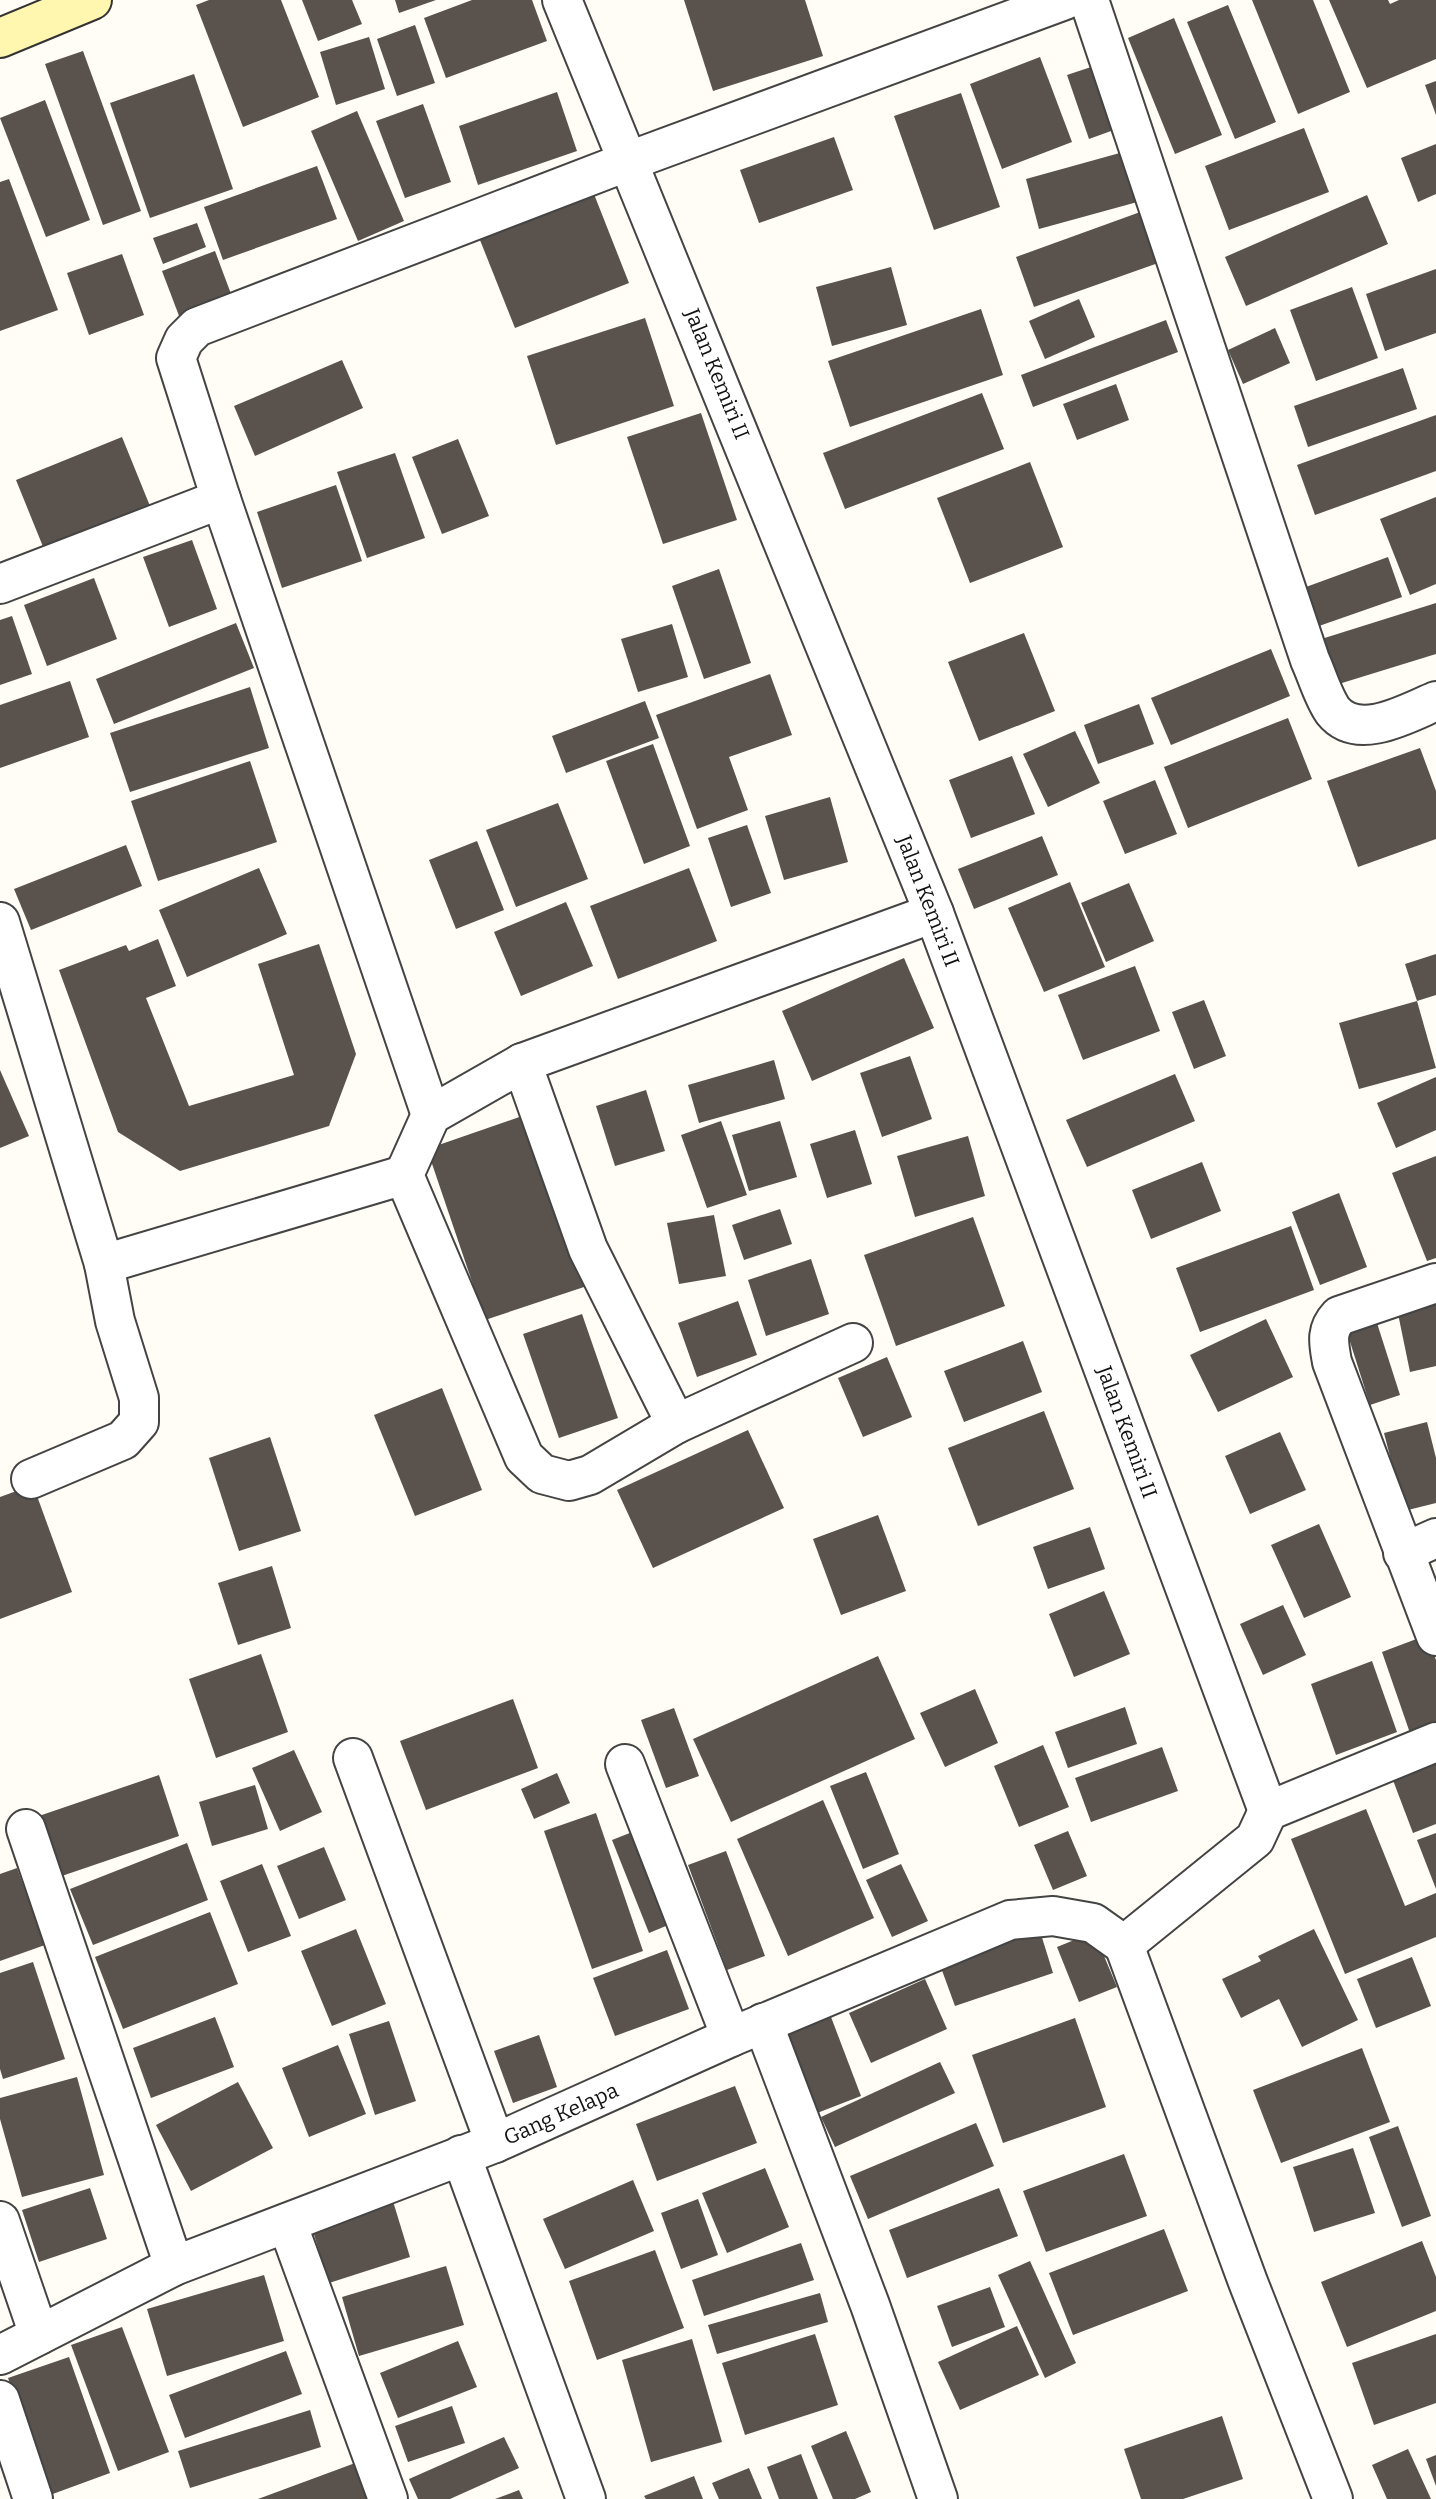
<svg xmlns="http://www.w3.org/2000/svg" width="1436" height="2499" font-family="Bitter,serif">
  <rect width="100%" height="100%" fill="#fffdf5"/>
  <g fill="#5a524d">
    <path d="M209,0h72l38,97 -76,30 -47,-122z"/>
    <path d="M302,0h50l10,24 -44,17z"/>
    <path d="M395,0h41l-37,13z"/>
    <path d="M472,0h60l15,41 -101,37 -22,-60z"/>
    <path d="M684,0h121l18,56 -110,35z"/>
    <path d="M1252,0h61l37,92 -52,22z"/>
    <path d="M1329,0h59l2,4 9,-4h37v59l-69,29z"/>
    <path d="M1228,5l48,117 -41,17 -48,-117z"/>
    <path d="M1174,18l48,117 -47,19 -47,-116z"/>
    <path d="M415,25l20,58 -38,13 -20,-57z"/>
    <path d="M369,37l16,52 -49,16 -16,-53z"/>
    <path d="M83,51l58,160 -38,14 -58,-161z"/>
    <path d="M1040,57l32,85 -70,27 -32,-85z"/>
    <path d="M1100,64l22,63 -33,12 -22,-64z"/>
    <path d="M194,74l39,115 -83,29 -40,-115z"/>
    <path d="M1436,81v34l-11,-30z"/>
    <path d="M557,92l20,59 -99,34 -19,-59z"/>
    <path d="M961,93l39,114 -66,23 -40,-114z"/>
    <path d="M45,100l45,120 -44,17 -46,-119z"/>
    <path d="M423,104l28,78 -46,16 -29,-77z"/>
    <path d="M357,111l47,110 -46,20 -47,-110z"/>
    <path d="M1304,128l25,64 -100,38 -24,-64z"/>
    <path d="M834,137l19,53 -94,33 -19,-53z"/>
    <path d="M1436,144v50l-18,8 -17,-44z"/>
    <path d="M1127,151l14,50 -102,28 -13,-50z"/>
    <path d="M317,166l20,53 -114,41 -19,-53z"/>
    <path d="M9,179l49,131 -58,21v-149z"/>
    <path d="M590,184l39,99 -114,45 -39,-98z"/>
    <path d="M1367,195l21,49 -142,62 -21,-49z"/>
    <path d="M1143,211l18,51 -127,45 -18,-50z"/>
    <path d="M197,223l9,24 -43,17 -10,-26z"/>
    <path d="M215,251l22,59 -53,19 -22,-58z"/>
    <path d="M122,254l22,61 -55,20 -22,-62z"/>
    <path d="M891,267l16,58 -75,21 -16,-59z"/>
    <path d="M1436,269v64l-51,18 -19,-57z"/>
    <path d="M1352,287l26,71 -62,23 -26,-71z"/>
    <path d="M1079,299l16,38 -50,22 -16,-38z"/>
    <path d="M981,309l22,66 -153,52 -22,-66z"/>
    <path d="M645,318l29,88 -118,39 -29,-89z"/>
    <path d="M1166,320l12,32 -145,55 -12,-32z"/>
    <path d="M1275,328l15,35 -47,21 -15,-34z"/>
    <path d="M342,360l21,48 -108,48 -21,-50z"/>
    <path d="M1403,368l14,41 -109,38 -14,-41z"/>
    <path d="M1116,384l13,36 -52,20 -14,-36z"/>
    <path d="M982,393l22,56 -159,60 -22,-56z"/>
    <path d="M701,413l36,107 -74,24 -36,-107z"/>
    <path d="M1436,415v56l-121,44 -18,-50z"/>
    <path d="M122,437l30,74 -106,43 -30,-74z"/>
    <path d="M458,439l31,77 -47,18 -30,-77z"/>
    <path d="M395,453l30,85 -58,20 -30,-86z"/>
    <path d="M1030,462l33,85 -93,36 -33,-85z"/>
    <path d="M336,485l26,76 -80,27 -25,-76z"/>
    <path d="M1436,497v87l-26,11 -30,-76z"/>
    <path d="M192,540l25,69 -48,18 -26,-70z"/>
    <path d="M1388,557l14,40 -83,29 -13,-39z"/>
    <path d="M719,569l32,94 -47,16 -32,-93z"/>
    <path d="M94,578l23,61 -70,27 -23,-61z"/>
    <path d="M1436,603v51l-107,33 -14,-46z"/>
    <path d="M12,616l20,58 -32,11v-65z"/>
    <path d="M236,623l18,45 -140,56 -18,-45z"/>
    <path d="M672,624l16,53 -50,15 -17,-53z"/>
    <path d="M1024,633l31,78 -76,30 -31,-79z"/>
    <path d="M1271,649l19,47 -119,49 -20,-47z"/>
    <path d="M770,674l22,61 -63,22 19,53 -51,19 -41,-114z"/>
    <path d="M70,681l19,56 -89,31v-63z"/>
    <path d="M250,687l19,61 -139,44 -20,-59z"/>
    <path d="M645,701l14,37 -93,35 -14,-37z"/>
    <path d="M1139,704l15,40 -56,20 -14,-39z"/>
    <path d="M1288,718l24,61 -124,49 -24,-61z"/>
    <path d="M1075,731l25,52 -52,24 -25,-53z"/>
    <path d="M653,744l37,102 -46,18 -38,-103z"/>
    <path d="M1420,748l16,43v48l-78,28 -31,-86z"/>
    <path d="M1012,756l23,58 -64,24 -22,-58z"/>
    <path d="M250,761l27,81 -119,39 -27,-80z"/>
    <path d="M1155,780l22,54 -52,20 -22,-53z"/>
    <path d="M830,797l18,65 -64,18 -19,-64z"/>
    <path d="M558,803l30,76 -72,28 -30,-77z"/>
    <path d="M747,825l24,68 -40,14 -23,-69z"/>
    <path d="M1042,836l16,39 -84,34 -16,-40z"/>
    <path d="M477,841l27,69 -48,19 -27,-69z"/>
    <path d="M126,845l16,41 -111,44 -17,-41z"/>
    <path d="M259,868l28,66 -100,43 -28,-67z"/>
    <path d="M689,868l28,73 -99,38 -28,-73z"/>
    <path d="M1070,882l35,85 -61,25 -36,-84z"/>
    <path d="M1129,883l25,58 -48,21 -25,-59z"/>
    <path d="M566,902l27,64 -72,30 -27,-64z"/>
    <path d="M158,939l18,47 -30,12 43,108 105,-31 -36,-111 61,-20 37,110 -27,72 -149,45 -62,-39 -59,-162 67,-25 3,6z"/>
    <path d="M1436,954v41l-19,6 -12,-37z"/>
    <path d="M904,958l30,70 -122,53 -30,-70z"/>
    <path d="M1135,966l25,65 -77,29 -25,-65z"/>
    <path d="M1204,1000l22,56 -32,13 -22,-57z"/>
    <path d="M1417,1001l19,67 -77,21 -20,-66z"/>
    <path d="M910,1056l22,63 -50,18 -22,-64z"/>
    <path d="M774,1060l11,39 -86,24 -11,-38z"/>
    <path d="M0,1070l29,66 -29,12z"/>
    <path d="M1175,1074l20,47 -108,46 -21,-47z"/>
    <path d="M1436,1077v53l-40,18 -19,-45z"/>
    <path d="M646,1090l19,61 -50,15 -19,-60z"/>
    <path d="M528,1114l59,172 -102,34 -58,-171z"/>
    <path d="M721,1121l26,74 -40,13 -26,-73z"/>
    <path d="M780,1121l17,56 -48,14 -17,-56z"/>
    <path d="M855,1130l17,54 -45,14 -17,-54z"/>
    <path d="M968,1136l17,60 -70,21 -18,-61z"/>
    <path d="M1436,1156v102l-9,3 -35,-88z"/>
    <path d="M1202,1162l19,49 -70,28 -19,-49z"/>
    <path d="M1339,1193l28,74 -47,18 -28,-73z"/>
    <path d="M780,1209l12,35 -48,16 -12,-35z"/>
    <path d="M714,1215l12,61 -47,8 -12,-61z"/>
    <path d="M973,1217l32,89 -109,40 -32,-91z"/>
    <path d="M1291,1226l23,64 -114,42 -24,-64z"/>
    <path d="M811,1259l18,55 -63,22 -18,-56z"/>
    <path d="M1436,1296v70l-26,6 -14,-68z"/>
    <path d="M738,1301l19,54 -60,22 -19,-54z"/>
    <path d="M582,1314l36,104 -59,20 -36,-104z"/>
    <path d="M1266,1319l27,58 -75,35 -28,-57z"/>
    <path d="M1376,1320l24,75 -30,10 -24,-76z"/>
    <path d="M1023,1341l19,51 -78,30 -20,-51z"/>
    <path d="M887,1357l25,60 -49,20 -25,-59z"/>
    <path d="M442,1388l40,102 -67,26 -41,-101z"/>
    <path d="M1044,1411l30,78 -96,37 -30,-78z"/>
    <path d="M1427,1422l9,36v45l-32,8 -20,-78z"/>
    <path d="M748,1430l36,78 -131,60 -36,-78z"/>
    <path d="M1280,1432l26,58 -56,24 -25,-58z"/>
    <path d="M270,1437l31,94 -62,20 -30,-93z"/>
    <path d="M33,1485l39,107 -72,27v-122z"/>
    <path d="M878,1515l28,76 -65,24 -28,-76z"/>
    <path d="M1319,1524l32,73 -47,21 -33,-73z"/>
    <path d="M1090,1527l15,42 -57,20 -15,-42z"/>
    <path d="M272,1566l19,62 -53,17 -20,-62z"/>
    <path d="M1104,1591l26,63 -56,23 -25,-63z"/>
    <path d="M1283,1605l23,50 -43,20 -23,-51z"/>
    <path d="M1427,1635l9,25v66l-25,10 -29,-84z"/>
    <path d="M261,1654l27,78 -72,26 -27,-79z"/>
    <path d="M878,1656l37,83 -184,83 -38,-83z"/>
    <path d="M1372,1661l25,71 -61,23 -25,-71z"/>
    <path d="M975,1689l23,54 -53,24 -25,-54z"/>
    <path d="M513,1699l25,69 -112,42 -26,-69z"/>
    <path d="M1125,1707l12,37 -69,24 -13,-36z"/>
    <path d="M674,1708l25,68 -33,12 -25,-68z"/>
    <path d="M1043,1745l26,62 -50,20 -25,-61z"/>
    <path d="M1162,1747l16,44 -87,31 -16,-44z"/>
    <path d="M294,1750l28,62 -42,19 -28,-63z"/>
    <path d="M1436,1758v66l-23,9 -22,-58z"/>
    <path d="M866,1772l33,82 -36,15 -33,-83z"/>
    <path d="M557,1773l13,30 -36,16 -13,-30z"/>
    <path d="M159,1775l20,61 -126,43 -20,-61z"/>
    <path d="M255,1785l13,44 -56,17 -13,-44z"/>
    <path d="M823,1800l51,118 -86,38 -51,-117z"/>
    <path d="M1366,1809l39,97 31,-13v44l-91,37 -54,-135z"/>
    <path d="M596,1813l47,138 -51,18 -48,-138z"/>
    <path d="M640,1829l38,92 -29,12 -37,-93z"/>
    <path d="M1068,1831l19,45 -34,14 -19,-45z"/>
    <path d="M1436,1833v56l-19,-49z"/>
    <path d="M187,1843l21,57 -115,45 -23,-56z"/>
    <path d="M324,1847l22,53 -47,19 -22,-53z"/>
    <path d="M726,1851l39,105 -38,14 -39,-105z"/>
    <path d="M262,1864l29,72 -43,16 -28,-71z"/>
    <path d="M901,1864l27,57 -36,16 -26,-57z"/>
    <path d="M17,1868l28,77 -45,16v-87z"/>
    <path d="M210,1912l28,72 -115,45 -28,-72z"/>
    <path d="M356,1929l30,75 -54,22 -31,-75z"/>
    <path d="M1314,1929l44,91 -56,27 -23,-48 -38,19 -19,-39 39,-18 -3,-5z"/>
    <path d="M1040,1931l13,42 -98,33 -15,-41z"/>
    <path d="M1094,1932l23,55 -38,15 -22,-55z"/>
    <path d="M667,1950l22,59 -74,27 -22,-58z"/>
    <path d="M1412,1957l19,49 -55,22 -19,-49z"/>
    <path d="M33,1962l32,97 -62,20 -3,-10v-96z"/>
    <path d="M925,1979l22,50 -76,34 -22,-50z"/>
    <path d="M215,2017l19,50 -83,31 -18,-50z"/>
    <path d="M831,2017l30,79 -49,19 -31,-79z"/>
    <path d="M1075,2018l31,89 -103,36 -31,-88z"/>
    <path d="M389,2021l27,80 -41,14 -26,-81z"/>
    <path d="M539,2035l18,52 -44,16 -19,-52z"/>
    <path d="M338,2045l28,69 -57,23 -27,-69z"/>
    <path d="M1362,2048l28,74 -109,41 -28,-73z"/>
    <path d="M940,2062l15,31 -120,54 -14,-30z"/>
    <path d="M77,2077l27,98 -82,22 -22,-78v-21z"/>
    <path d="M238,2082l35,66 -82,43 -35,-66z"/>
    <path d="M735,2086l22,57 -100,38 -21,-57z"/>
    <path d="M976,2123l18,43 -126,53 -18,-43z"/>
    <path d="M1398,2126l33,90 -29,11 -33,-90z"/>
    <path d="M1353,2148l22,65 -61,19 -21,-65z"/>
    <path d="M1124,2154l23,62 -101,36 -23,-61z"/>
    <path d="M765,2168l24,59 -62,26 -25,-60z"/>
    <path d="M633,2180l21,51 -89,38 -22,-50z"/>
    <path d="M90,2188l17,51 -68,23 -17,-52z"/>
    <path d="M999,2188l19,48 -111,42 -18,-48z"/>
    <path d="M392,2198l18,59 -81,26 -18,-58z"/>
    <path d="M698,2199l20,56 -37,14 -20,-56z"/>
    <path d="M1164,2229l24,62 -115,44 -24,-62z"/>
    <path d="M1422,2241l14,36v34l-89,36 -26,-65z"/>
    <path d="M801,2243l13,37 -110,36 -12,-36z"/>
    <path d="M655,2250l29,78 -87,32 -28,-79z"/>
    <path d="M1030,2261l46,102 -31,15 -47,-103z"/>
    <path d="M446,2266l18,59 -105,31 -17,-59z"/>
    <path d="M264,2275l20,66 -117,35 -20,-67z"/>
    <path d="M990,2287l15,40 -53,20 -15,-41z"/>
    <path d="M820,2293l8,29 -111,32 -9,-29z"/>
    <path d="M1017,2326l22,49 -79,35 -22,-48z"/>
    <path d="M122,2327l47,125 -51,19 -47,-126z"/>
    <path d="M815,2334l23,71 -93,30 -23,-72z"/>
    <path d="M1436,2334v69l-62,22 -22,-62z"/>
    <path d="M692,2339l30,103 -71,20 -29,-102z"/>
    <path d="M458,2341l19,46 -79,31 -18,-45z"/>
    <path d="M286,2351l16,43 -117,44 -16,-43z"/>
    <path d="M69,2357l41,116 -60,22 -42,-117z"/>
    <path d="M452,2406l13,37 -57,19 -13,-36z"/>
    <path d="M310,2410l11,37 -131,41 -12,-37z"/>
    <path d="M1222,2416l21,63 -60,20h-42l-17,-50z"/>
    <path d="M846,2431l25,61 -16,7h-22l-22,-53z"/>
    <path d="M504,2437l15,31 -69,31h-32l-9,-20z"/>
    <path d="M1408,2449l23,50h-44l-15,-34z"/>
    <path d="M801,2454l17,45h-39l-12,-32z"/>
    <path d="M1436,2455v31l-10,-27z"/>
    <path d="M366,2459l15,40h-123z"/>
    <path d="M749,2468l13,31h-43l-7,-16z"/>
    <path d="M694,2476l9,23h-57l-2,-3z"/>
    <path d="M519,2490l4,9h-28z"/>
  </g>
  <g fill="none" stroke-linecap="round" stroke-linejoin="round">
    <defs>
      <g id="street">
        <path d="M562,0l372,913 334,898"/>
        <path d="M1089,0l221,660c7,15 13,37 23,51 25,31 75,2 103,-10"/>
        <path d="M0,584l221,-85"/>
        <path d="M0,922l104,342"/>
        <path d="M522,1063l66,186 88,175"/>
        <path d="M431,1115l-210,-616 -45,-141 8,-18 13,-13 432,-166 436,-161"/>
        <path d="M1436,1283l-97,33c-14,15 -10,28 -7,46l104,274"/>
        <path d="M853,1343l-177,81 -86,51 -21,6 -27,-7 -18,-17 -120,-282 27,-60 91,-52 412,-150"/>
        <path d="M31,1479l92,-39 16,-18v-24l-24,-77 -11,-57 300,-89"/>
        <path d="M1403,1553l33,-15"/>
        <path d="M353,1758l142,385"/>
        <path d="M625,1764l106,273"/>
        <path d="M26,1829l148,437"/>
        <path d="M1124,1945l124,337 85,217"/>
        <path d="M1124,1945l131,-106 13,-28 168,-69"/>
        <path d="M763,2023l107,282 68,194"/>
        <path d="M461,2155l125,344"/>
        <path d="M0,2221l39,114"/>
        <path d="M287,2223l101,276"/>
        <path d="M0,2355l174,-89 321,-123 236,-106 279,-117 43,-4 40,7 31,22"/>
        <path d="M0,2400l33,99"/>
      </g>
      <path id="secondary" d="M0,38l92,-38"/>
    </defs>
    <use href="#street" stroke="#444" stroke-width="42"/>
    <use href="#secondary" stroke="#333" stroke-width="42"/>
    <use href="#street" stroke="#fff" stroke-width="38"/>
    <use href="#secondary" stroke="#fff6b0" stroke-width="38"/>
  </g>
  <g text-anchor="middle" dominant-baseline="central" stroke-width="7" stroke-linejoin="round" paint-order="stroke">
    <g font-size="21" fill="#111" stroke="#fff">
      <text transform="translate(717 374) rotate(68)">Jalan Kemiri II</text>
      <text transform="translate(928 901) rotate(69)">Jalan Kemiri II</text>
      <text transform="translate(1127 1432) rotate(70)">Jalan Kemiri II</text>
      <text transform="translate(561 2114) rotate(-24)">Gang Kelapa</text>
    </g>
  </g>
</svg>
